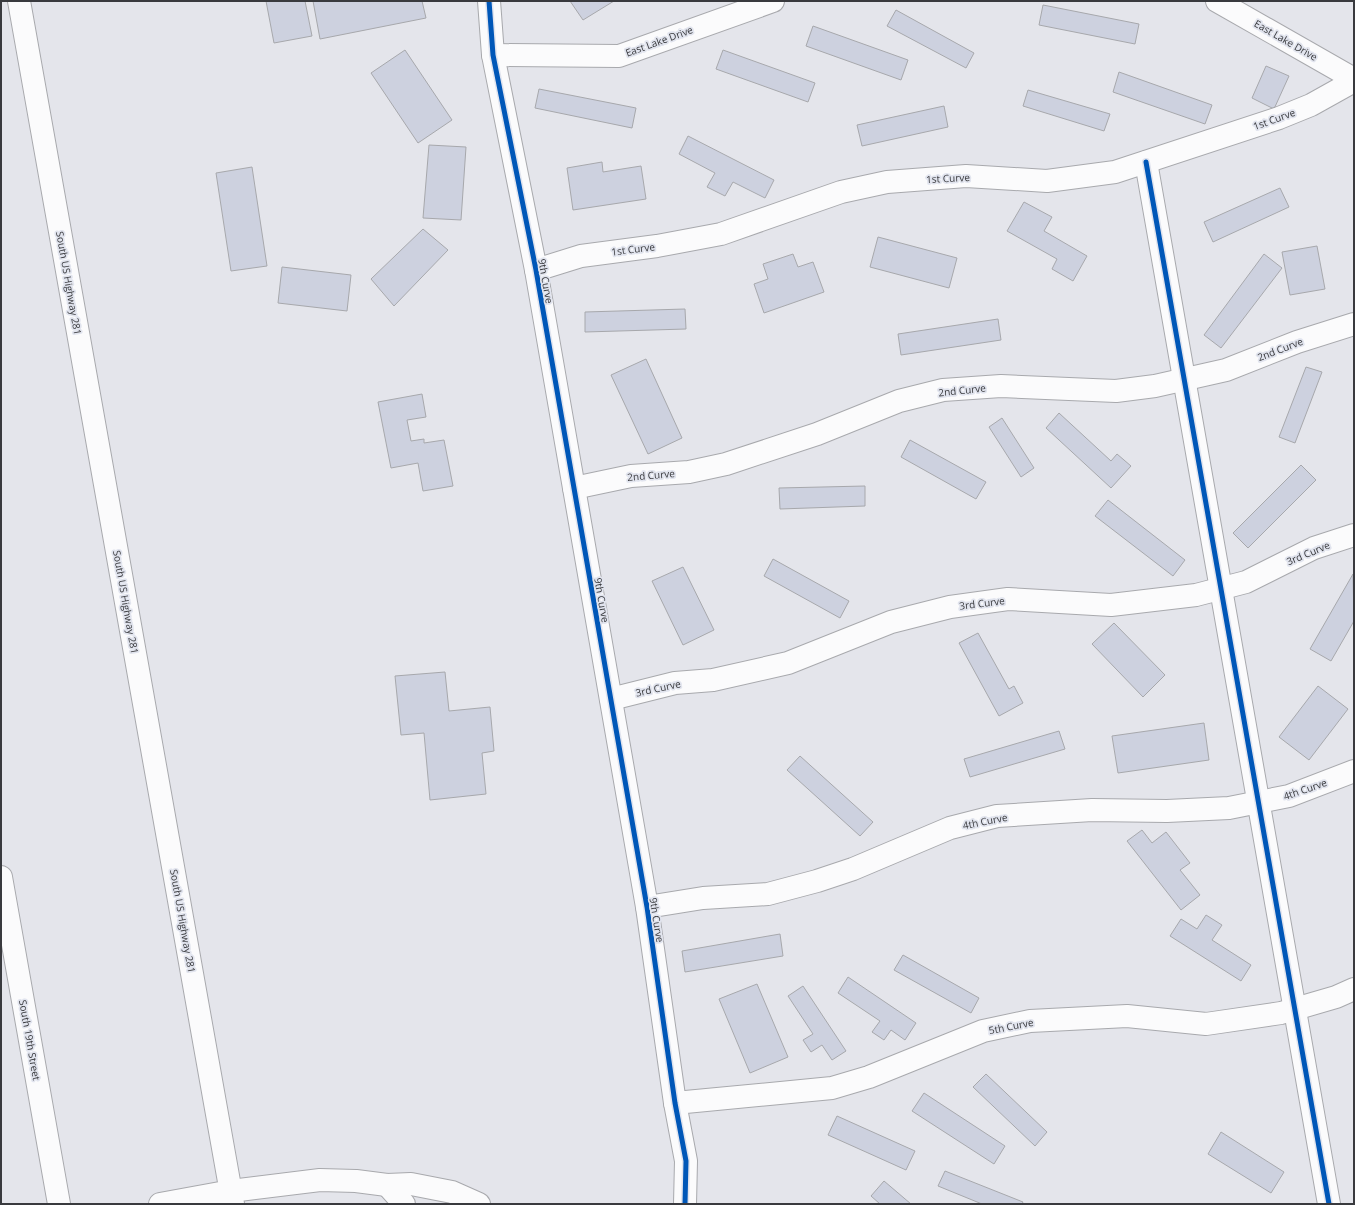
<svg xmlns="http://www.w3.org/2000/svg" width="1355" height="1205" font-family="'Open Sans',sans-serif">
  <rect width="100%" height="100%" fill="#e4e5eb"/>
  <g fill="#cdd1df" stroke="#a7a8ac">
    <path d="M266,1h39l7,35 -38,7z"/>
    <path d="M313,1h109l4,17 -106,21z"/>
    <path d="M570,1h44l-31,19z"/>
    <path d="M1043,5l96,19 -4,20 -96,-19z"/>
    <path d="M896,10l78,43 -8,15 -79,-42z"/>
    <path d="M813,26l95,34 -7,20 -95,-34z"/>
    <path d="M405,50l47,70 -34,23 -47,-70z"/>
    <path d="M723,50l92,33 -7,19 -92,-33z"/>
    <path d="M1266,66l23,10 -15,33 -22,-11z"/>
    <path d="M1119,72l93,33 -7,19 -92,-32z"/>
    <path d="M539,89l97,19 -4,20 -97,-20z"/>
    <path d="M1028,90l82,24 -6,17 -81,-25z"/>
    <path d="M944,106l4,21 -86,19 -5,-21z"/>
    <path d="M688,136l86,44 -9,18 -32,-16 -8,14 -18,-9 8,-14 -36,-19z"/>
    <path d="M429,145l37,2 -5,73 -38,-2z"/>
    <path d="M602,162l1,10 38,-6 5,33 -73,11 -6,-42z"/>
    <path d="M252,167l15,99 -36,5 -15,-98z"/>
    <path d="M1280,188l9,19 -76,35 -9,-20z"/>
    <path d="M1024,202l28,15 -8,14 43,25 -14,25 -21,-12 5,-10 -50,-28z"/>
    <path d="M423,229l25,21 -54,56 -23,-27z"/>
    <path d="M878,237l79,21 -8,30 -79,-21z"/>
    <path d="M1317,246l8,43 -35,6 -8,-43z"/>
    <path d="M793,254l5,13 15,-5 11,30 -60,21 -10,-29 14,-5 -5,-15z"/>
    <path d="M1264,254l18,14 -61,80 -17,-13z"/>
    <path d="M282,267l69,8 -4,36 -69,-8z"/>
    <path d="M685,309l1,20 -101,3v-20z"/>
    <path d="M998,319l3,21 -100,15 -3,-21z"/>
    <path d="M646,359l36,79 -34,16 -37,-79z"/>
    <path d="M1306,367l16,5 -27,71 -16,-6z"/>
    <path d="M422,394l4,23 -19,3 4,21 13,-2v4l20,-3 9,46 -30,5 -5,-28 -27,5 -13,-66z"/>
    <path d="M1059,413l52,48 6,-7 14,12 -20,22 -65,-60z"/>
    <path d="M1002,418l32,50 -13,9 -32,-50z"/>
    <path d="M910,440l76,42 -10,17 -75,-42z"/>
    <path d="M1301,465l15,15 -68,68 -15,-15z"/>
    <path d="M865,486v20l-85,3 -1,-21z"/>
    <path d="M1108,500l77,60 -12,16 -78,-60z"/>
    <path d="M773,559l76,42 -9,17 -76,-42z"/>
    <path d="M683,567l31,63 -31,15 -31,-64z"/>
    <path d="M1353,574l1,47 -23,40 -21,-12z"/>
    <path d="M1114,623l51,52 -22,22 -51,-53z"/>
    <path d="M978,633l31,56 5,-3 9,17 -24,13 -40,-73z"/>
    <path d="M445,672l4,39 41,-4 4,44 -12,2 4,41 -56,6 -6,-67 -23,2 -6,-59z"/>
    <path d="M1318,686l30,23 -39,51 -30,-23z"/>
    <path d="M1204,723l5,37 -91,13 -6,-37z"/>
    <path d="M1059,731l6,18 -95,28 -6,-18z"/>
    <path d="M800,756l73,66 -13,14 -73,-66z"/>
    <path d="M1142,830l10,13 14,-11 24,31 -10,7 20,25 -19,15 -54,-69z"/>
    <path d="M1206,915l16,10 -10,15 39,25 -10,16 -71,-45 11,-17 16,10z"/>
    <path d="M780,934l3,22 -98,16 -3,-21z"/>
    <path d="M903,955l76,43 -8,15 -77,-43z"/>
    <path d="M848,977l68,46 -11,17 -14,-10 -7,10 -12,-8 8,-11 -42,-28z"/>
    <path d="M757,984l31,73 -38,16 -31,-74z"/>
    <path d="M803,986l43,65 -14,9 -10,-15 -11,7 -8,-12 10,-6 -25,-38z"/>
    <path d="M986,1074l61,58 -12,14 -62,-59z"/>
    <path d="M924,1093l81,53 -11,18 -82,-53z"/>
    <path d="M837,1116l78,35 -9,19 -78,-35z"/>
    <path d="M1221,1132l63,40 -13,21 -63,-39z"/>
    <path d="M945,1171l78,31 -1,2h-40l-44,-18z"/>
    <path d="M884,1181l27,23h-31l-9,-8z"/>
  </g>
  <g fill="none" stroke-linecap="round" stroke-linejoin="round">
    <defs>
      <g id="street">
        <path d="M489,1l4,54 43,215 111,637 28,196 11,58 -1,43"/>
        <path d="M1217,1l137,78"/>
        <path d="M493,55l126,1 154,-55"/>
        <path d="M1146,162l183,1042"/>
        <path d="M536,270l45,-14 76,-10 64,-12 120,-42 46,-10 79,-6 81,5 68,-9 164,-54 32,-13 43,-24"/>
        <path d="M574,488l57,-12 58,-4 37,-8 91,-30 82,-33 44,-11 58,-4 115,5 39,-5 71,-16 71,-28 57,-18"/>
        <path d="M611,699l64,-16 38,-3 75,-17 103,-41 59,-15 58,-8 103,6 85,-10 50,-13 68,-34 40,-13"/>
        <path d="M1,877l58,327"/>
        <path d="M647,907l56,-9 65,-4 49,-13 36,-12 97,-41 47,-12 95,-6 75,1 62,-3 60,-12 65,-25"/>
        <path d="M675,1103l157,-15 37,-11 114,-46 47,-10 97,-5 79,8 75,-11 55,-16 18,-8"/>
        <path d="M387,1185l17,19"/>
        <path d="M160,1204l71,-13 89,-11 36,1 31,4 24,-1 41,8 27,12"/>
      </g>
      <path id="highway" d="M19,1l214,1203"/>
    </defs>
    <use href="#street" stroke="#a8a9ad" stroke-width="24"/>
    <use href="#highway" stroke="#a8a9ad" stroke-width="24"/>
    <use href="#street" stroke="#fbfbfc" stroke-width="22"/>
    <use href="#highway" stroke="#fbfbfc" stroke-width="22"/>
    <defs>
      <g id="cycleway">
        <path d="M489,1l4,54 43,215 111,637 28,196 11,58 -1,43"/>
        <path d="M1146,162l183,1042"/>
      </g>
    </defs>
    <use href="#cycleway" stroke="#e1e4ee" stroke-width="8"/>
    <use href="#cycleway" stroke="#0057b8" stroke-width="5"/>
  </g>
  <g text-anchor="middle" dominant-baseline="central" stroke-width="3.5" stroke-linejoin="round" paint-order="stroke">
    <g font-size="10" fill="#393a3e" stroke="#e1e4ee">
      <text transform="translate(1286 40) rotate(30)">East Lake Drive</text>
      <text transform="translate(659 41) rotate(-20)">East Lake Drive</text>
      <text transform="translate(1274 119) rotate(-20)">1st Curve</text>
      <text transform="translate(948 178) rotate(-3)">1st Curve</text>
      <text transform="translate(633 249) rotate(-7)">1st Curve</text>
      <text transform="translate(546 281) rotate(80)">9th Curve</text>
      <text transform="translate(69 283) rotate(80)">South US Highway 281</text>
      <text transform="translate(1280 349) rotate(-21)">2nd Curve</text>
      <text transform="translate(962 390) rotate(-6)">2nd Curve</text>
      <text transform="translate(651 475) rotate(-5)">2nd Curve</text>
      <text transform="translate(1308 553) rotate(-23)">3rd Curve</text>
      <text transform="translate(602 600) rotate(80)">9th Curve</text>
      <text transform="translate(126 602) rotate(80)">South US Highway 281</text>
      <text transform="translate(982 603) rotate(-7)">3rd Curve</text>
      <text transform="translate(658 688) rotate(-12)">3rd Curve</text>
      <text transform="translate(1305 789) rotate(-19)">4th Curve</text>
      <text transform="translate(985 821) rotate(-11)">4th Curve</text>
      <text transform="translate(657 920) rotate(81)">9th Curve</text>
      <text transform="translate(183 921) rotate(80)">South US Highway 281</text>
      <text transform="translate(1011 1026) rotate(-11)">5th Curve</text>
      <text transform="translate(30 1040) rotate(80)">South 19th Street</text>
    </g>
  </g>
  <rect width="1355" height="1205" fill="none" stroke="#393a3e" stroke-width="4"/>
</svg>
